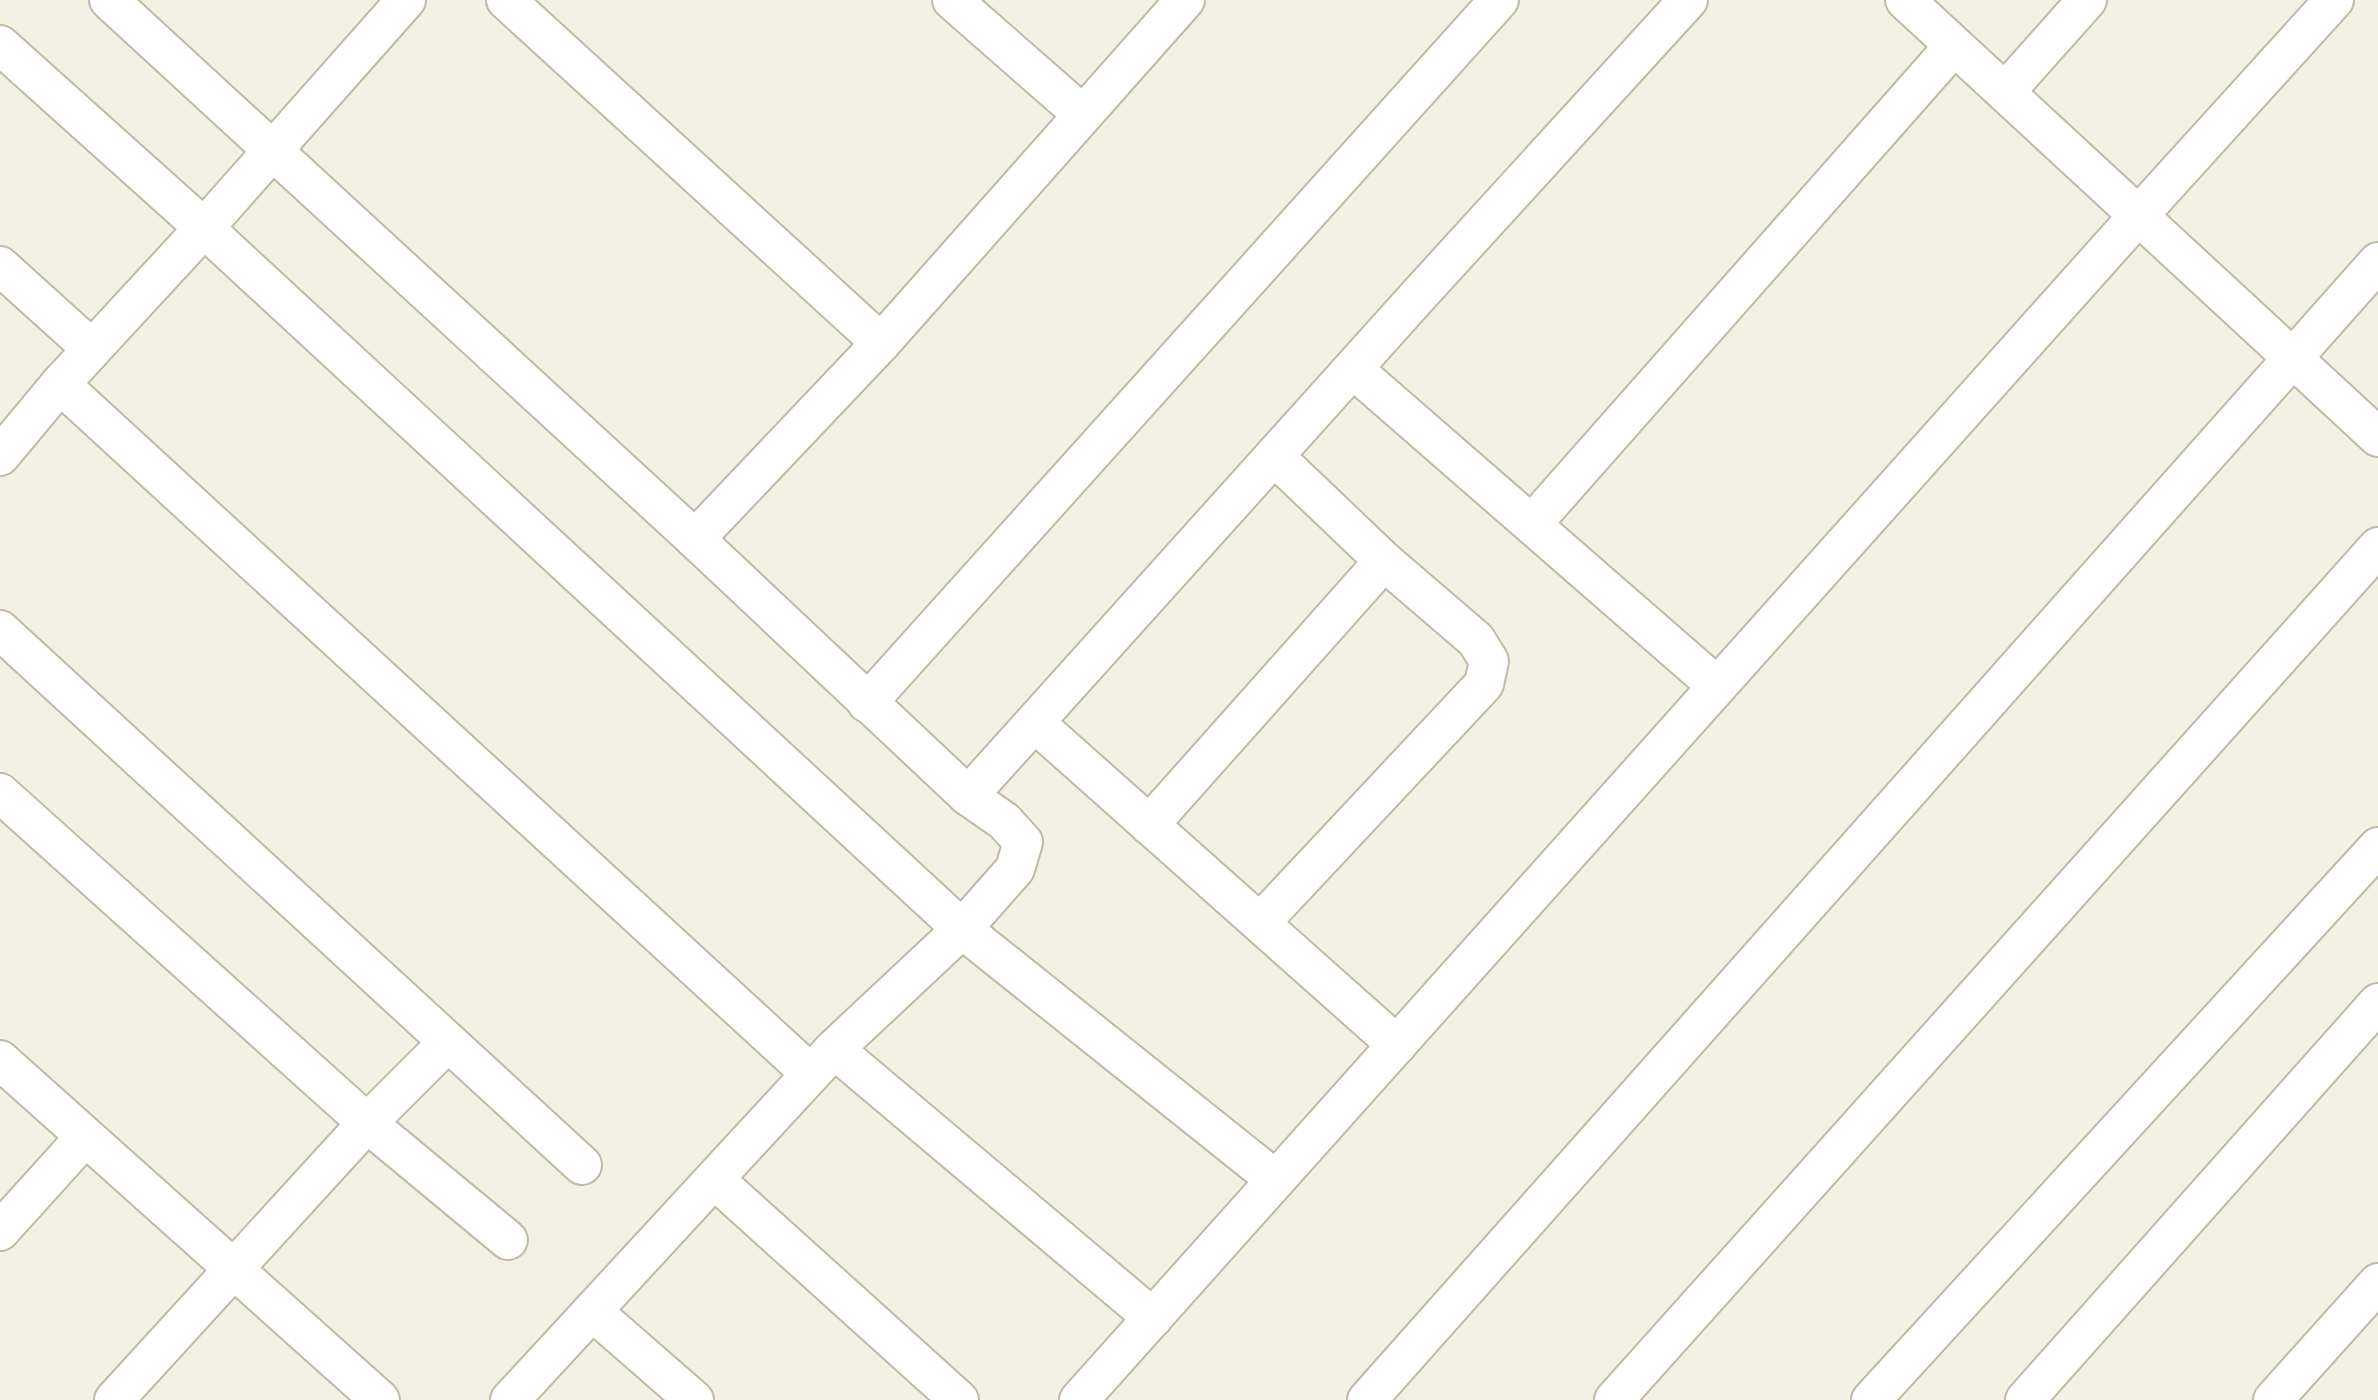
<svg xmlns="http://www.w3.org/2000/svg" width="2378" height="1400" font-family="'Public Sans',sans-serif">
  <rect width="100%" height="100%" fill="#f2f1e3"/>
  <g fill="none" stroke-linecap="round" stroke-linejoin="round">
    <defs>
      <g id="minor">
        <path d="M109,0l586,539 273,257 36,25 19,21 -8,27 -53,60 -128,120 -324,351"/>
        <path d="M506,0l375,343"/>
        <path d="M952,0l130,114"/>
        <path d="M1905,0l473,437"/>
        <path d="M0,45l204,183 758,701 314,251"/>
        <path d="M2005,92l82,-92"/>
        <path d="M0,266l92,83"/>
        <path d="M1353,369l364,317"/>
        <path d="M60,384l751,690"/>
        <path d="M0,456l60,-72 144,-156 202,-228"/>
        <path d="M1532,524l422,-478"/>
        <path d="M695,539l186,-196 304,-343"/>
        <path d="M0,630l582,535"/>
        <path d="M867,703l632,-703"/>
        <path d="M1035,723l362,322"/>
        <path d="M0,793l367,330 141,117"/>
        <path d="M968,796l449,-499 271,-297"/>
        <path d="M1149,825l235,-264"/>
        <path d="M1260,923l224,-239 5,-23 -13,-21 -92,-79 -110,-105"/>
        <path d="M834,1049l319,269"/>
        <path d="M0,1060l380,340"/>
        <path d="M714,1179l245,221"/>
        <path d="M0,1231l85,-94"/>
        <path d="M592,1311l102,89"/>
        <path d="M114,1400l253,-277 81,-81"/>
        <path d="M1079,1400l1059,-1184 196,-216"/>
        <path d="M1367,1400l1011,-1138"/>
        <path d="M1614,1400l764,-853"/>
        <path d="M1871,1400l507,-553"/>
        <path d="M2025,1400l353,-397"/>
        <path d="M2273,1400l105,-117"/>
      </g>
    </defs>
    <use href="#minor" stroke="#bebaa5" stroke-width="42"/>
    <use href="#minor" stroke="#fff" stroke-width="38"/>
  </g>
</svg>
